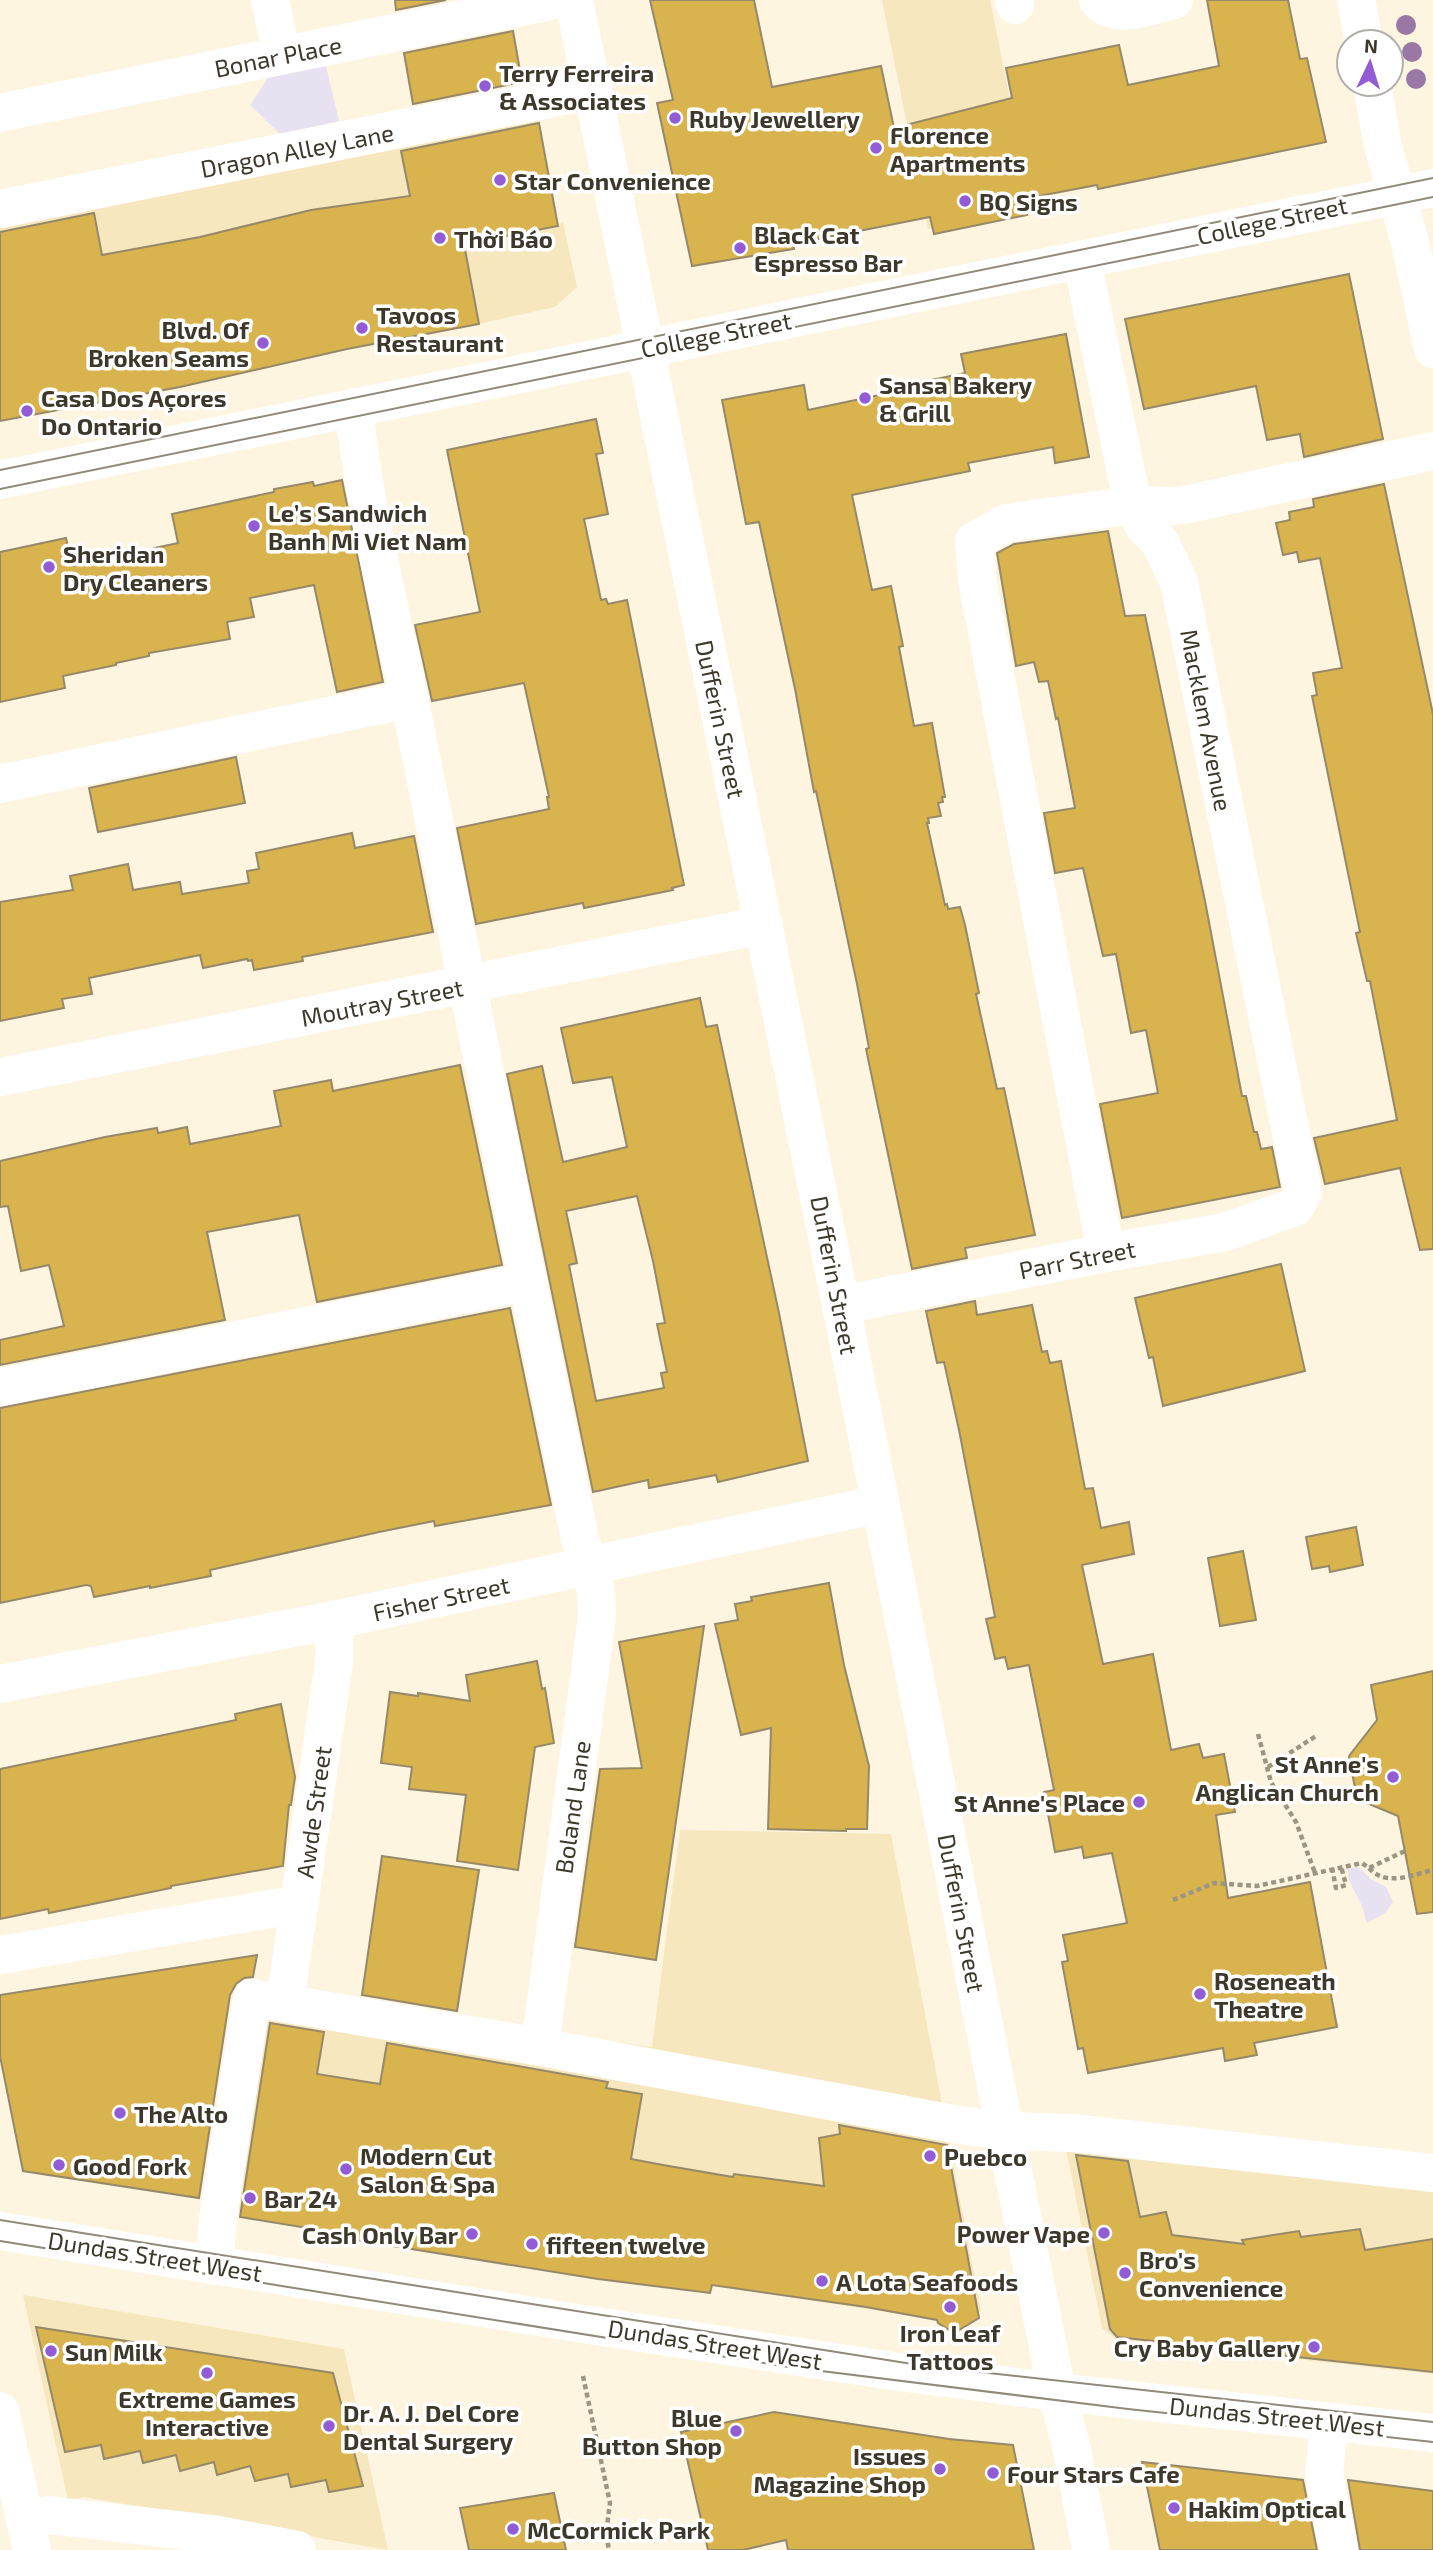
<svg xmlns="http://www.w3.org/2000/svg" width="1433" height="2550" font-family="'Exo 2',sans-serif">
  <rect width="100%" height="100%" fill="#fdf5e0"/>
  <g fill="#f7e7be">
    <path d="M882,0h108l42,209 -104,20z"/>
    <path d="M538,121l20,104 5,-3 14,65 -22,20 -118,26 -90,16 -123,29 -224,43v-193z"/>
    <path d="M680,1830l211,4 90,477 -18,13 -731,-114 32,-221 388,58z"/>
    <path d="M1064,2139l369,44v191l-317,-35 -14,-11z"/>
    <path d="M23,2295l321,54 44,201 -304,-53 -16,4z"/>
  </g>
  <g fill="#e7e1f2">
    <path d="M325,62l14,59 -58,14 -31,-30 20,-30z"/>
    <path d="M1358,1867l13,12 15,8 7,15 -8,11 -18,10c-2,-5 -3,-11 -5,-17 -5,-13 -14,-21 -14,-37z"/>
  </g>
  <g fill="#d9b34e" stroke="#96896a" stroke-width="2" fill-rule="evenodd">
    <path d="M395,0h51l-50,10z"/>
    <path d="M650,0h104l18,87 109,-21 13,62 118,-30 -6,-30 113,-23 9,40 91,-19 -12,-66h81l12,59 7,-1 19,84 -228,47 -1,-4 -58,11 1,3 -16,2 3,14 -93,19 -4,-17 -137,27 1,5 -102,17 -35,-163 16,-3z"/>
    <path d="M513,31l9,51 -109,22 -9,-51z"/>
    <path d="M539,123l19,103 -94,18 15,80 -132,25 -167,38 -180,34v-189l94,-19 8,42 98,-18 111,-27 99,-14 -9,-45z"/>
    <path d="M1349,274l34,165 -79,18 -4,-23 -33,6 -11,-54 -112,23 -19,-90z"/>
    <path d="M1066,334l23,123 -34,6 -2,-16 -85,16 2,8 -118,24 20,95 19,-4 12,60 -4,1 15,79 18,-3 13,74h-3l1,5 -5,1 3,13 -13,2 1,5h-2l18,82 2,-1 1,5 12,-2 5,18 14,68 -3,1 21,95 7,-1 31,147 -70,13 2,10 -55,11 -46,-220 3,-1 -12,-64 -41,-193 -2,1 -19,-103 -36,-167 -13,2 -24,-124 82,-15 4,25 81,-17 -1,-4 77,-16 -4,-19z"/>
    <path d="M596,419l7,34 -7,1 12,60 -24,5 17,81 5,-1 2,5 19,-4 57,285 -12,3 1,2 -89,18 -1,-5 -107,21 -19,-96 92,-19 -2,-12h2l-25,-114 -92,18 -17,-76 65,-13 -33,-162z"/>
    <path d="M342,480l41,202 -46,10 -23,-107 -64,13 4,19 -27,5 3,17 -81,14v3l-33,7v2l-53,11 2,12 -65,14v-150l66,-14 6,28 106,-23 -6,-29 102,-22v-3l39,-7 1,4z"/>
    <path d="M1384,484l49,230v535l-13,1 -20,-82 -75,16 -11,-46 83,-18 -27,-139h-3l-11,-48 4,-1 -48,-236 5,-1 -4,-22 29,-5 -22,-110 -21,4 -2,-10 -14,3 -7,-32 14,-3 -1,-8 25,-5 -1,-8z"/>
    <path d="M1108,531l17,85 20,-1 60,286 37,195h4l8,36h3l4,17 11,-2 8,40 -158,31 -22,-114 58,-11 -12,-63 -15,3 -15,-79 -13,2 -20,-88 -28,5 -11,-60 31,-5 -17,-90 -2,1 -8,-38 -9,1 -5,-20 -18,4 -19,-113 17,-9z"/>
    <path d="M236,757l9,46 -147,29 -9,-44z"/>
    <path d="M352,833l3,15 59,-12 19,96 -131,25 1,4 -49,9 -2,-10 -4,1 -1,-2 -44,9 -3,-13 -111,23 3,16 -30,5 2,9 -64,13v-119l73,-12 -3,-14 58,-12 5,26 47,-8 2,12 67,-11 -2,-12 12,-2 -3,-16z"/>
    <path d="M700,998l6,29 11,-2 62,288 29,148 -90,21 -2,-7 -67,13 -1,-8 -55,12 -86,-418 35,-8 21,96 64,-15 -15,-70 -39,6 -12,-55zM637,1196l16,65 12,62 -8,1 10,48 -6,1 3,15 -68,13 -27,-136 8,-2 -11,-52z"/>
    <path d="M460,1065l42,200 -185,37 -18,-87 -92,17 18,88 -225,45v-25l64,-14 -15,-61 -28,6 -13,-65 -8,1v-46l105,-24 52,-9 1,5 29,-6 3,17 91,-18 -7,-35 57,-11 2,11z"/>
    <path d="M1281,1264l24,107 -142,35 -10,-49 -4,1 -14,-60z"/>
    <path d="M975,1301l2,14 55,-10 10,47 5,-1 3,12 11,-2 24,128 8,-1 8,40 28,-6 5,32 -52,11 21,99 50,-10 18,96 28,-6 4,14 21,-4 11,58 -19,3 12,83 82,-16 27,145 -83,16 3,12 -32,6 -2,-13 -135,25 -5,-25 -5,1 -16,-87 6,-1 -5,-26 64,-12 -15,-70 -28,5 -2,-11 -27,5 -11,-60 10,-2 -25,-125 -21,4 -3,-12 -10,2 -9,-40 9,-2 -36,-187 -15,-68 -7,1 -11,-52z"/>
    <path d="M510,1308l41,197 -116,21 -1,-5 -55,11 -169,38 1,6 -61,12v-2l-56,11 -3,-11 -5,-1 -86,18v-195z"/>
    <path d="M1356,1527l7,38 -33,7 -1,-6 -17,3 -6,-32z"/>
    <path d="M1243,1551l13,69 -36,6 -12,-68z"/>
    <path d="M829,1583l15,82 25,101 -2,63h-21v2l-78,-2 3,-101 -30,7 -26,-111 23,-4 -3,-16 17,-3 -1,-4z"/>
    <path d="M704,1626l-48,334 -81,-13 25,-178 42,-1 -23,-126z"/>
    <path d="M537,1661l5,28 3,-1 9,55 -19,4 -17,123 -61,-9 9,-66 -57,-6 3,-22 -31,-4 9,-71 28,4v-3l52,8 -4,-26z"/>
    <path d="M1433,1671v241l-16,2 -19,-98 -41,-17 -8,-43 28,-36 -6,-35z"/>
    <path d="M281,1704l14,73 -4,28h-2l-6,61 -112,20v2l-122,25 -1,-4 -48,10v-150l236,-49 -1,-6z"/>
    <path d="M382,1856l97,14 -22,141 -95,-16z"/>
    <path d="M257,1955l-4,22 -9,1 -8,6 -6,11 -31,203 -176,-27 -23,-115v-61z"/>
    <path d="M270,2023l54,9 -7,42 63,10 7,-41 221,39 -2,6 36,6 -11,65 32,6 70,12 1,-3 90,12 -5,-48 21,-4 -1,-9 108,20 32,173 -25,15 -16,-10 -1,-3 -71,-13 -154,-22 -2,8 -112,-14 -249,-40 1,-4 -110,-18z"/>
    <path d="M1076,2155l52,6 12,56 26,-5 6,23 72,9 -2,-4 57,-9 2,6 59,-8 5,21 68,-11v133l-316,-35 -7,-8z"/>
    <path d="M36,2327l297,46 30,113 -34,6 -3,-12 -35,7 -3,-13 -33,7 -5,-15 -33,9 -3,-13 -34,9 -4,-16 -33,8 -3,-12 -36,8 -3,-14 -36,7z"/>
    <path d="M774,2412l175,27 64,6 21,105h-246l-2,-10 -43,10h-35l-27,-118z"/>
    <path d="M1142,2462l161,18 14,70h-157z"/>
    <path d="M1348,2480l85,11v59h-73z"/>
    <path d="M554,2493l12,57h-97l-9,-42z"/>
  </g>
  <g fill="none" stroke-linecap="round" stroke-linejoin="round">
    <g stroke="#9b9584" stroke-width="4.5" stroke-dasharray="5 3.5" stroke-linecap="butt">
      <path d="M1258,1734l13,48 25,40 19,51"/>
      <path d="M1268,1767l48,-31"/>
      <path d="M1332,1868l4,20 10,-3 -5,-19"/>
      <path d="M1369,1868c17,19 42,7 64,2"/>
      <path d="M1173,1900l41,-17 43,3 105,-23 7,5 36,-17"/>
      <path d="M583,2376l27,127 -4,31 3,16"/>
    </g>
    <g stroke="#fff" stroke-width="38">
      <path d="M270,0l12,54"/>
      <path d="M1014,0l1,5"/>
      <path d="M1098,0c17,21 54,5 76,0"/>
      <path d="M1356,0l8,42"/>
      <path d="M1372,84l11,62 28,100 22,103"/>
      <path d="M0,113l556,-113"/>
      <path d="M0,209l593,-119"/>
      <path d="M354,407c11,112 42,221 63,330 52,268 109,535 163,802l16,52 1,26 -57,430"/>
      <path d="M0,784l410,-85"/>
      <path d="M0,1077l764,-152"/>
      <path d="M1106,1253l-128,-668 -4,-44 33,-18 126,-18 40,1 16,-2 244,-53"/>
      <path d="M841,1305l265,-52 119,-21 70,-25 8,-15 -124,-610 -18,-38 -17,-18 -11,-21 -51,-244"/>
      <path d="M0,1387l528,-105"/>
      <path d="M0,1684l334,-64 546,-116"/>
      <path d="M0,1955l300,-51"/>
      <path d="M285,2003l49,-341v-42"/>
      <path d="M214,2266l4,-47 34,-221 288,49 419,78 47,6 66,2 361,40"/>
      <path d="M0,2411l32,139"/>
      <path d="M1329,2422l-5,51 15,77"/>
      <path d="M24,2519l25,-4 164,19 84,16"/>
    </g>
    <g stroke="#fff" stroke-width="38">
      <path d="M574,0l267,1305 216,1087 15,58 19,100"/>
      <path d="M0,480l1433,-292"/>
      <path d="M0,2231l602,96 297,45 158,20 376,41"/>
    </g>
    <g stroke="#918a7a" stroke-width="2">
      <path d="M0,470l1433,-292"/>
      <path d="M0,489l1433,-292"/>
      <path d="M0,2220l925,146 508,56"/>
      <path d="M0,2241l789,126 339,42 305,33"/>
    </g>
  </g>
  <g fill="#9978a6">
    <circle cx="1406" cy="25" r="10"/>
    <circle cx="1412" cy="52" r="10"/>
    <circle cx="1416" cy="79" r="10"/>
  </g>
  <g fill="#915cd4" stroke="#fff" stroke-width="2.5">
    <circle cx="485" cy="86" r="7"/>
    <circle cx="675" cy="118" r="7"/>
    <circle cx="876" cy="148" r="7"/>
    <circle cx="500" cy="180" r="7"/>
    <circle cx="965" cy="201" r="7"/>
    <circle cx="440" cy="238" r="7"/>
    <circle cx="740" cy="248" r="7"/>
    <circle cx="362" cy="328" r="7"/>
    <circle cx="263" cy="343" r="7"/>
    <circle cx="865" cy="398" r="7"/>
    <circle cx="27" cy="411" r="7"/>
    <circle cx="254" cy="526" r="7"/>
    <circle cx="49" cy="567" r="7"/>
    <circle cx="1393" cy="1777" r="7"/>
    <circle cx="1139" cy="1802" r="7"/>
    <circle cx="1200" cy="1994" r="7"/>
    <circle cx="120" cy="2113" r="7"/>
    <circle cx="930" cy="2156" r="7"/>
    <circle cx="59" cy="2165" r="7"/>
    <circle cx="346" cy="2169" r="7"/>
    <circle cx="250" cy="2198" r="7"/>
    <circle cx="1104" cy="2233" r="7"/>
    <circle cx="472" cy="2234" r="7"/>
    <circle cx="532" cy="2244" r="7"/>
    <circle cx="1125" cy="2273" r="7"/>
    <circle cx="822" cy="2281" r="7"/>
    <circle cx="950" cy="2307" r="7"/>
    <circle cx="1314" cy="2347" r="7"/>
    <circle cx="51" cy="2351" r="7"/>
    <circle cx="207" cy="2373" r="7"/>
    <circle cx="329" cy="2426" r="7"/>
    <circle cx="736" cy="2431" r="7"/>
    <circle cx="940" cy="2469" r="7"/>
    <circle cx="993" cy="2473" r="7"/>
    <circle cx="1174" cy="2508" r="7"/>
    <circle cx="513" cy="2529" r="7"/>
  </g>
  <g text-anchor="middle" dominant-baseline="central" stroke-width="7" stroke-linejoin="round" paint-order="stroke">
    <g font-size="24" fill="#3d382b" stroke="#fff">
      <text transform="translate(278 56) rotate(-11)">Bonar Place</text>
      <text transform="translate(297 150) rotate(-11)">Dragon Alley Lane</text>
      <text transform="translate(1272 220) rotate(-12)">College Street</text>
      <text transform="translate(716 334) rotate(-11)">College Street</text>
      <text transform="translate(721 719) rotate(78)">Dufferin Street</text>
      <text transform="translate(1207 720) rotate(79)">Macklem Avenue</text>
      <text transform="translate(382 1002) rotate(-11)">Moutray Street</text>
      <text transform="translate(1077 1259) rotate(-11)">Parr Street</text>
      <text transform="translate(835 1275) rotate(79)">Dufferin Street</text>
      <text transform="translate(441 1598) rotate(-12)">Fisher Street</text>
      <text transform="translate(572 1807) rotate(-82)">Boland Lane</text>
      <text transform="translate(313 1812) rotate(-82)">Awde Street</text>
      <text transform="translate(962 1913) rotate(79)">Dufferin Street</text>
      <text transform="translate(155 2256) rotate(9)">Dundas Street West</text>
      <text transform="translate(715 2344) rotate(9)">Dundas Street West</text>
      <text transform="translate(1277 2416) rotate(6)">Dundas Street West</text>
    </g>
    <g font-size="24" font-weight="bold" fill="#3d382b" stroke="#fff" text-anchor="start">
      <text x="499" y="72">Terry Ferreira<tspan x="499" dy="28">&amp; Associates</tspan></text>
      <text x="689" y="118">Ruby Jewellery</text>
      <text x="890" y="134">Florence<tspan x="890" dy="28">Apartments</tspan></text>
      <text x="514" y="180">Star Convenience</text>
      <text x="979" y="201">BQ Signs</text>
      <text x="754" y="234">Black Cat<tspan x="754" dy="28">Espresso Bar</tspan></text>
      <text x="454" y="238">Thời Báo</text>
      <text x="376" y="314">Tavoos<tspan x="376" dy="28">Restaurant</tspan></text>
      <text x="249" y="329" text-anchor="end">Blvd. Of<tspan x="249" dy="28">Broken Seams</tspan></text>
      <text x="879" y="384">Sansa Bakery<tspan x="879" dy="28">&amp; Grill</tspan></text>
      <text x="41" y="397">Casa Dos Açores<tspan x="41" dy="28">Do Ontario</tspan></text>
      <text x="268" y="512">Le’s Sandwich<tspan x="268" dy="28">Banh Mi Viet Nam</tspan></text>
      <text x="63" y="553">Sheridan<tspan x="63" dy="28">Dry Cleaners</tspan></text>
      <text x="1379" y="1763" text-anchor="end">St Anne's<tspan x="1379" dy="28">Anglican Church</tspan></text>
      <text x="1125" y="1802" text-anchor="end">St Anne's Place</text>
      <text x="1214" y="1980">Roseneath<tspan x="1214" dy="28">Theatre</tspan></text>
      <text x="134" y="2113">The Alto</text>
      <text x="360" y="2155">Modern Cut<tspan x="360" dy="28">Salon &amp; Spa</tspan></text>
      <text x="944" y="2156">Puebco</text>
      <text x="73" y="2165">Good Fork</text>
      <text x="264" y="2198">Bar 24</text>
      <text x="1090" y="2233" text-anchor="end">Power Vape</text>
      <text x="458" y="2234" text-anchor="end">Cash Only Bar</text>
      <text x="546" y="2244">fifteen twelve</text>
      <text x="1139" y="2259">Bro's<tspan x="1139" dy="28">Convenience</tspan></text>
      <text x="836" y="2281">A Lota Seafoods</text>
      <text x="950" y="2332" text-anchor="middle">Iron Leaf<tspan x="950" dy="28">Tattoos</tspan></text>
      <text x="1300" y="2347" text-anchor="end">Cry Baby Gallery</text>
      <text x="65" y="2351">Sun Milk</text>
      <text x="207" y="2398" text-anchor="middle">Extreme Games<tspan x="207" dy="28">Interactive</tspan></text>
      <text x="343" y="2412">Dr. A. J. Del Core<tspan x="343" dy="28">Dental Surgery</tspan></text>
      <text x="722" y="2417" text-anchor="end">Blue<tspan x="722" dy="28">Button Shop</tspan></text>
      <text x="926" y="2455" text-anchor="end">Issues<tspan x="926" dy="28">Magazine Shop</tspan></text>
      <text x="1007" y="2473">Four Stars Cafe</text>
      <text x="1188" y="2508">Hakim Optical</text>
      <text x="527" y="2529">McCormick Park</text>
    </g>
  </g>
  <g transform="translate(1370 63) rotate(4)"><circle r="33" fill="#ffffff" stroke="#b1afaa" stroke-width="2"/>
  <path d="M0-5L12 26L0 18L-12 26Z" fill="#915cd4"/>
  <text y="-10" font-size="19" font-weight="bold" text-anchor="middle" fill="#3d382b">N</text>
  </g>
</svg>
